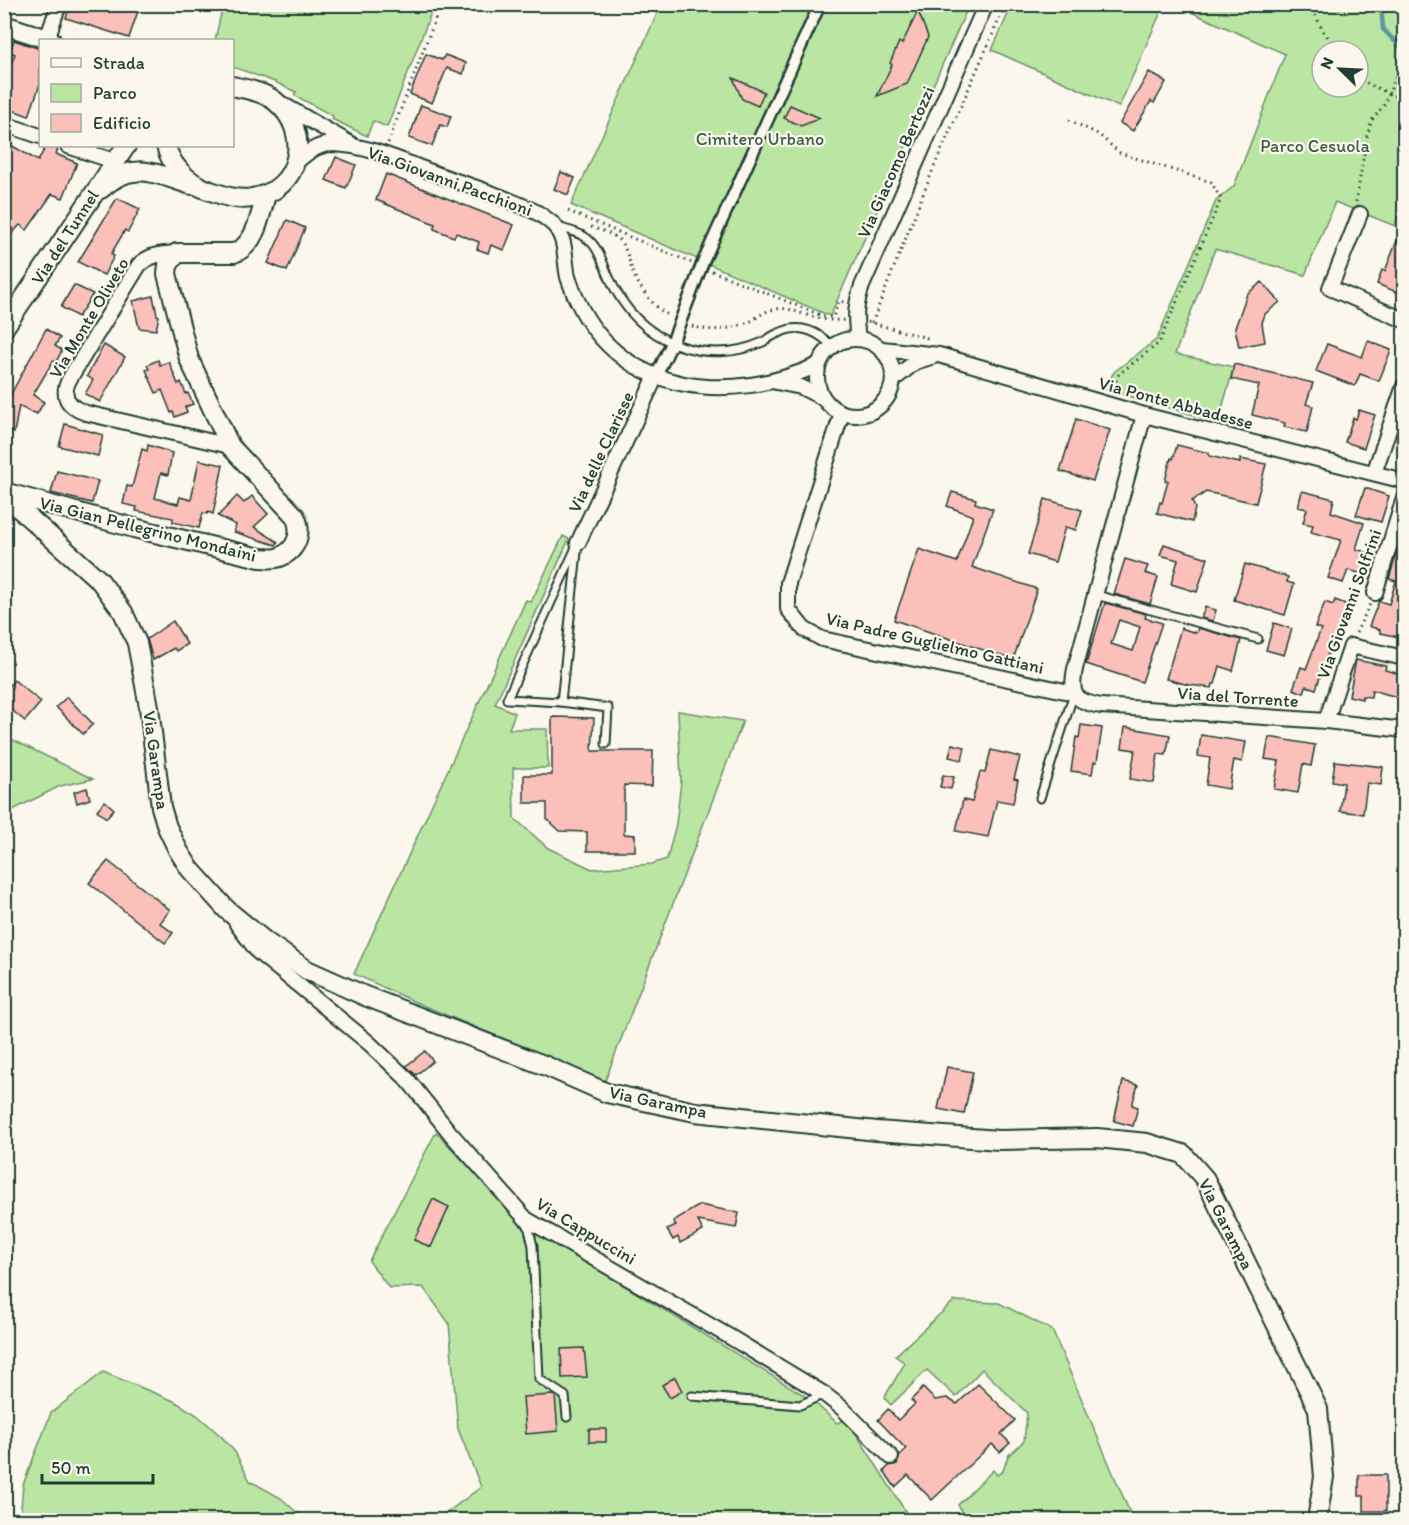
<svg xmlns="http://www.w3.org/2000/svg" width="1409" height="1525" font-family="Itim,sans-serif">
  <rect width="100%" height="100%" fill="#fbf7ec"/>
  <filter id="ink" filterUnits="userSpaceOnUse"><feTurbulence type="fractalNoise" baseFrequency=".0167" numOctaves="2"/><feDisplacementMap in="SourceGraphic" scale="12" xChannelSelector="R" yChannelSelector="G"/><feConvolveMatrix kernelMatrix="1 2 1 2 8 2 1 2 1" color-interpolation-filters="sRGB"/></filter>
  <g filter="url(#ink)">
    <g fill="#bbe5a2" stroke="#6d916b" stroke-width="1.5" fill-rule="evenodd">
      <path d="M223,5v-1l211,1 -47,122 -14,-6 -6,15 -35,-17 1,-3 -39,-21 2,-3 -21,-10 -42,-15 -1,-27h-17z"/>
      <path d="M661,5h308l-139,311 -259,-111z"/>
      <path d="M1012,5v-1l152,1 -45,102 -127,-57z"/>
      <path d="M1175,5h229v209l-6,-2 -3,14 -60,-24 -30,73 -90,-26 -40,105 59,13 -16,55 -114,-33 10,-17 43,-33 59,-138 18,-15 51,-132zM1322,51h36v36h-36z"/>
      <path d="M563,536l6,3 -74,165 20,9 -6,16h38l1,39h-35l1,50 34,30 44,21 60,-5 15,-5 9,-35 5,-43 -3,-70 65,10 -138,360 -183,-76 -68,-31 172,-374 5,2z"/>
      <path d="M4,736h1l88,43 -33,7 -55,28z"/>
      <path d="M436,1132l87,92 289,176 25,23 10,-4 64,101h-474l44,-33 -23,-58 -9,-106 -26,-36 -34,1 -20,-27z"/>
      <path d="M954,1301l45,2 53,27 81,190h-167l-8,-15 35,-35 4,5 6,-4 5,-15 16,-15 3,-28 -45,-44 -26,28 -29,-27 -36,35 -7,-7 21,-35 -10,-7z"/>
      <path d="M103,1372l71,29 23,14 25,22 13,15 15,29 31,17 24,22h-285l3,-35 28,-72z"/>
    </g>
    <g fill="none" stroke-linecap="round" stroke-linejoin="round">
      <path stroke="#5d979f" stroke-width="4.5" d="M1381,4l2,25 21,22"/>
    </g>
    <g fill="#fcc0ba" stroke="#1f3d34" stroke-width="1.5" fill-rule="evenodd">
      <path d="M70,4h47l21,7 -9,27 -63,-20z"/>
      <path d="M918,11l10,26 -21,47 -30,12 15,-31 -2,-2 9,-21 3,2z"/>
      <path d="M14,40l26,9v35l-11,32 -25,-9v-24l11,-29 -5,-2z"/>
      <path d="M426,54l16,6 3,-5 21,8 -3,11 -16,-6 -15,35 -22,-9z"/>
      <path d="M1149,72l17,10 -12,21 -3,-2 -18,30 -13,-8z"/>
      <path d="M733,78l31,14 -6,14 -16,-7z"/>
      <path d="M421,105l30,11 -4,11 -7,-2 -8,21 -23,-8z"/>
      <path d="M790,105l30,13 -19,8 -17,-8z"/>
      <path d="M4,141l34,20 8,-15h13l-3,8 21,9 -14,35 -11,-4 -25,36 -7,-5 -16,17z"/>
      <path d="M336,157l20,8 -10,23 -20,-8z"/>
      <path d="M561,172l14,6 -7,17 -14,-6z"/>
      <path d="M386,174l128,51 -10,25 -13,-5 -3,8 -11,-4 2,-7 -23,-9 -2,4 -20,-8 1,-5 -59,-24z"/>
      <path d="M117,198l23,11 -12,23 -3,-2 -14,24 3,2 -10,19 -26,-13z"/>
      <path d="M287,220l18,8 -18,43 -19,-8z"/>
      <path d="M1404,223v72l-27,-11 5,-14 3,1z"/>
      <path d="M1262,282l18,20 -15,12 -3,9 3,19 -26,5 -4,-19 12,-34z"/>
      <path d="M74,285l19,9 -15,23 -17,-10z"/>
      <path d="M153,296l4,19 2,1 -3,14 -17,-2 -6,-27z"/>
      <path d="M46,329l14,9 -5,8 7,4 -6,12 -3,-1 -20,34 11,7 -7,12 -4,-2 -1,1 -13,-7 -5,27 -10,-6v-20z"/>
      <path d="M1368,341l23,9 -12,31 -19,-7 -5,12 -39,-15 11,-27 35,13z"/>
      <path d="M104,345l21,12 -25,45 -15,-8 8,-14 -6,-4z"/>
      <path d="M158,360l2,5 9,-3 9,22 3,-2 5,12 2,-1 5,11 -8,3 2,5 -12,5 -2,-5 -2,1 -9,-23 -6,3 -10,-23 3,-1 -2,-4z"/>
      <path d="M1234,364l79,19 -7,21 7,2 -6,26 -23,-5 1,-4 -33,-8 7,-30 -28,-6z"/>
      <path d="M1359,410l16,5 -11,33 -19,-6 8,-24 3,1z"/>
      <path d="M1076,419l34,11 -17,51 -33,-10z"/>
      <path d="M65,424l38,11 -5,21 -39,-10z"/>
      <path d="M148,445l24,8 -4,22 -7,-2 -6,25 23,6 2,-7 11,3 8,-40 24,5 -10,49 -5,-2 -1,2 -4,-1 -4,15 -26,-6v-4l-37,-7 1,-4 -14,-3 4,-18 5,1 10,-38 5,2z"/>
      <path d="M1177,445l32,8v3l31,7v-4l26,5 -10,39 -50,-11 -14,9 3,7 -3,14 -35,-9 3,-11 2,1 6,-22h-3l6,-23 2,1z"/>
      <path d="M57,471l41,10 -6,22 -41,-10z"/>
      <path d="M1365,488l24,8 -8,26 -25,-7z"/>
      <path d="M1302,491l32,8 -3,13 33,11 -8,26 16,5 -6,21 -18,-5 -5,13 -15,-5 13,-38 -30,-8 2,-7 -10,-2 4,-14 -9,-2z"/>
      <path d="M952,492l24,7 -1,4 18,6 -21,58 65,22 -24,71 -119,-40 25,-71 38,13 16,-46 -26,-10z"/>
      <path d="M237,496l7,7 8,-7 16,18 -14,13 24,15 -2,3 -42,-13 2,-7 -18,-9z"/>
      <path d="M1045,499l37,11 -6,20 -11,-3 -10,35 -27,-8z"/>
      <path d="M1403,531l1,1v106l-24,-5v-3l-11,-4 10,-25 10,3 7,-23 -7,-2z"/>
      <path d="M1164,544l44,14 -11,34 -26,-8 7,-24 -18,-5z"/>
      <path d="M1125,559l23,7 -3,7 13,4 -8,27 -36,-10z"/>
      <path d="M1245,564l43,13 -1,5 7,2 -9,31 -51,-15z"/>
      <path d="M1335,600l13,5 -16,46 -3,-1 -13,39 -10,-3 -2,7 -11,-4 8,-22 5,2 15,-40 -6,-2 10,-25 8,3z"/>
      <path d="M1105,603l41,11 -1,4 17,5 -20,59 -56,-18zM1119,620l21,7 -7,24 -22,-7z"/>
      <path d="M1205,607l11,3 -3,11 -12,-3z"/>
      <path d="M173,621l14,23 -11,7 -2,-3 -21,12 -6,-21z"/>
      <path d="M1274,623l18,6 -8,26 -18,-5z"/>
      <path d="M1181,628l15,5 2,-5 43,12 -8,31 -13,-5 -5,18h-2l-1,4 -23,-3 -23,-6z"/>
      <path d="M1356,660l30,6 -1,4 19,5v24l-32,-9 -1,7 -9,-1v3l-13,-3z"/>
      <path d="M14,680l27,22 -16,19 -21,-17v-23l6,4z"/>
      <path d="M67,697l26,27 -10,10 -27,-27z"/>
      <path d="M552,717l42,1 -2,33h61l-1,35 -28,-1v49l11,1v16h-48v-19l-27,-1 -13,-12v-16h-23v-28h28z"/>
      <path d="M1081,725l21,3 -5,34h-3l-2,12 -21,-3 5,-34 3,1z"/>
      <path d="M1125,727l45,8 -4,20 -8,-1 -4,29 -24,-4 5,-29 -13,-2z"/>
      <path d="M1201,735l45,7 -4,20 -8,-2 -5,29 -23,-4 4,-27 -12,-2z"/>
      <path d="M1269,737l46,8 -4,21 -8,-2 -5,29 -24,-4 5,-28 -14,-2z"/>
      <path d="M952,744l13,3 -3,13 -13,-3z"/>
      <path d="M991,750l29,7 -6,22 4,1 -5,23 -16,-3 -9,37 -32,-6 7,-31 9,2 8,-30 5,1z"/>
      <path d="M1335,761l48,6 -2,18 -14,-2 -4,31 -23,-3 4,-28 -12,-2z"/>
      <path d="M943,775l11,2 -3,12 -11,-2z"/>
      <path d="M87,788l3,11 -13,4 -3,-11z"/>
      <path d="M105,801l9,8 -8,9 -9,-8z"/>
      <path d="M108,861l62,49 -10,13 13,10 -8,10 -76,-60z"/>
      <path d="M425,1051l8,10 -17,14 -10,-9z"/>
      <path d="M947,1067l26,5 -9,42 -26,-5z"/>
      <path d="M1123,1081l15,4 -6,20 6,2 -5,19 -19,-5z"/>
      <path d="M433,1199l16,8 -18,40 -17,-7z"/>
      <path d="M700,1205l39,8 -3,15 -38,-7 5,10 -23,12 -2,-6 -5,3 -6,-10 9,-4 -3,-5z"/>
      <path d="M584,1348l3,29 -25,1 -1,-29z"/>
      <path d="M675,1377l7,14 -12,7 -8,-13z"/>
      <path d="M978,1384l37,36 -14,14 9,9 -10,9 -8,-8 -60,56 -24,-25 -13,12 -11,-16 5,-5 8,-2 3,-9 6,-6 -28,-29 10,-11 10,11 17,-16 -4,-4 12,-12 12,12 12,-2 10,6z"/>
      <path d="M553,1395l2,1 3,35 -32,3 -3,-37z"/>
      <rect x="589" y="1429" width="17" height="13"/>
      <path d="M1359,1475h27v36h-22v-15h-5z"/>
    </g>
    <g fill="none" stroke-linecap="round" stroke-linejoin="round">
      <defs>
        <g id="service">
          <path d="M557,227c11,3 25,6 33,14 9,8 14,25 19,36 14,32 37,56 69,68 28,10 58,9 85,-3 5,-3 10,-7 16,-9 20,-10 38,-2 53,13"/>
          <path d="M578,543l-17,159 -54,-3z"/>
          <path d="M1096,595l162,44"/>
          <path d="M561,702l47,6 -2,36"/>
          <path d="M1040,798l34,-105"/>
          <path d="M527,1221l6,25 6,133 26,17 2,21"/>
          <path d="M692,1396l108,9 24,-11"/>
        </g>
        <path id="pedestrian" d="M656,376l16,-33 31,-81 117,-258"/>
        <g id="minor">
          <path d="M47,39l12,-35"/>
          <path d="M282,104l69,40"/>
          <path d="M4,124l36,12"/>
          <path d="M68,146l46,15"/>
          <path d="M294,164c11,-10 23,-20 39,-20 37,1 75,20 109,32 31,11 64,21 94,36 6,3 12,8 18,13 13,15 10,34 14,52 3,8 6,18 10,25 45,95 155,102 240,63"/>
          <path d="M1360,214l-30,74 74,32"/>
          <path d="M177,253c-15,1 -26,1 -38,12l-69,113c-10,18 -2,29 16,35l144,33"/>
          <circle cx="855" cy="377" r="38"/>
          <path d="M858,339c-3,-22 -3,-33 4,-53l124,-282"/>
          <path d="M882,349l57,6 205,60 260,66"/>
          <path d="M893,380l22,-18 19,-6"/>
          <path d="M776,382l25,5 22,11"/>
          <path d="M842,413l-54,170v26l16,20 18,10 252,54"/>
          <path d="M1144,415l-69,254c-5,27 0,32 26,37l225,15 78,9"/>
          <path d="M1374,473l30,-87"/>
          <path d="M578,543l78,-167"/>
          <path d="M1375,593l29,-95"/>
          <path d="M1326,721l25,-75 53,12"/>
          <path d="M237,924l21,28 111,91 38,36 44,55 75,85 204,118 94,57 18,14 49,49"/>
        </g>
        <g id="tertiary">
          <path d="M4,25l47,15"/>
          <path d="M166,146c5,20 22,37 42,44 14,5 29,11 44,8 49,-7 61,-67 23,-97 -11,-9 -29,-12 -43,-15"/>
          <path d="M101,189c32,-30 54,-15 91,-4"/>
          <path d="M4,328l122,-182"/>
          <path d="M4,492l130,36 126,30c6,0 14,2 20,-1 17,-7 23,-25 15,-41l-65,-70 -41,-87 -22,-85 1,-9 9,-12h57c22,-8 26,-38 32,-58"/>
          <path d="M4,495l96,86 23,31 14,31 12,64 12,100 6,20 11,23 12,19 37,41 39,32 41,28 58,26 181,70 61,27 88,19 182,19 122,9 98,-2 50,5 36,11 22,25 113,230 6,68 -7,43"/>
        </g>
      </defs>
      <use href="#service" stroke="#1f3d34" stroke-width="11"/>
      <use href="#pedestrian" stroke="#1f3d34" stroke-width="15"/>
      <use href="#minor" stroke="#1f3d34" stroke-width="18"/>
      <use href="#tertiary" stroke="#1f3d34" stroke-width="22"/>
      <g stroke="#1f3d34" stroke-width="3" stroke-dasharray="1.5 4.5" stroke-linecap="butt">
        <path d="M1310,4l13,27 16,20"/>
        <path d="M1358,74l10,10 36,16"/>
        <path d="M1069,120l29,14 22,19 91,29 10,17 -62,144 -40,31 -8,18"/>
        <path d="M388,143l53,-139"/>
        <path d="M1356,202l11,-66 5,-16 12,-15 20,-49"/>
        <path d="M568,211l124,52"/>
        <path d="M591,227c8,3 20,6 26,11 10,9 12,23 16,35 8,17 20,34 37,43"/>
        <path d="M712,271l113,46h8l6,-16 5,1"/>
        <path d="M868,322l63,17"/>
        <path d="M872,323l62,-156 72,-163"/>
        <path d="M692,326c19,7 40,3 59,-5 8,-5 15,-11 25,-12 12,-2 20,3 31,6 11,4 25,6 37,5"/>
        <path d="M1356,633l14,-29"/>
      </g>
      <use href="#service" stroke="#fbf7ec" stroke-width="7"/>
      <use href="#pedestrian" stroke="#fbf7ec" stroke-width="10"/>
      <use href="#minor" stroke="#fbf7ec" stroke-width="14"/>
      <use href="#tertiary" stroke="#fbf7ec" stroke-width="18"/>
    </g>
  </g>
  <g text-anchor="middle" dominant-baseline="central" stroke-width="4.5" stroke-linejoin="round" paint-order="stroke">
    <g font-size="18" fill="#3e5f4a" stroke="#fbf7ec">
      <text x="760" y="139">Cimitero Urbano</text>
      <text x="1315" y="146">Parco Cesuola</text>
    </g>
    <g font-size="18" fill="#1f3d34" stroke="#fbf7ec">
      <text transform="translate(896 162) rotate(-66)">Via Giacomo Bertozzi</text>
      <text transform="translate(450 181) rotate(20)">Via Giovanni Pacchioni</text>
      <text transform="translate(65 237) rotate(-57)">Via del Tunnel</text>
      <text transform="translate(89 318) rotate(-59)">Via Monte Oliveto</text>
      <text transform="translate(1176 403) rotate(15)">Via Ponte Abbadesse</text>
      <text transform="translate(601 452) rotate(-65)">Via delle Clarisse</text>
      <text transform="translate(148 529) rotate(14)">Via Gian Pellegrino Mondaini</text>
      <text transform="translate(1349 604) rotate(-70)">Via Giovanni Solfrini</text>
      <text transform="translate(935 643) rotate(13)">Via Padre Guglielmo Gattiani</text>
      <text transform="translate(1238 697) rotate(4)">Via del Torrente</text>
      <text transform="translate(156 760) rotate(82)">Via Garampa</text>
      <text transform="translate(658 1102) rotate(12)">Via Garampa</text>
      <text transform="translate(1226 1224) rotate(63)">Via Garampa</text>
      <text transform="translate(586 1231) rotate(31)">Via Cappuccini</text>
    </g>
  </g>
  <rect width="1409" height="1525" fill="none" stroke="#fbf7ec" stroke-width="24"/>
  <rect x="12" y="12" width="1385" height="1501" fill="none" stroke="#1f3d34" stroke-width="2" filter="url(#ink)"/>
  <rect x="39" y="39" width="195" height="108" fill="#fbf7ec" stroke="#a3ada2" stroke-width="1.5"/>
  <rect x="51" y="58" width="30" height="9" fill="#fbf7ec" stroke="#a3ada2" stroke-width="1.5"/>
  <text x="93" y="69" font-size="18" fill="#1f3d34">Strada</text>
  <rect x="51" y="84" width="30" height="18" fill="#bbe5a2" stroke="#a3ada2" stroke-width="1.5"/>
  <text x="93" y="99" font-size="18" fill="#1f3d34">Parco</text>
  <rect x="51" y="114" width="30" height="18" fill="#fcc0ba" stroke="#a3ada2" stroke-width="1.5"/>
  <text x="93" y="129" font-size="18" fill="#1f3d34">Edificio</text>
  <g transform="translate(1340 69) rotate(294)"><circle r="28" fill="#fbf7ec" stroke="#a3ada2" stroke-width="1.5"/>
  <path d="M0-4.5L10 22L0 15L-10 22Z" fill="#1f3d34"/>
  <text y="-9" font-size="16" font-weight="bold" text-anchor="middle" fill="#1f3d34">N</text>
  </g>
  <path d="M42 1474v9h111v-9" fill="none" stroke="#1f3d34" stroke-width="3"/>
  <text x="51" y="1474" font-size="18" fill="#1f3d34" stroke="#fbf7ec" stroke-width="4.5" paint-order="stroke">50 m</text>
</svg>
